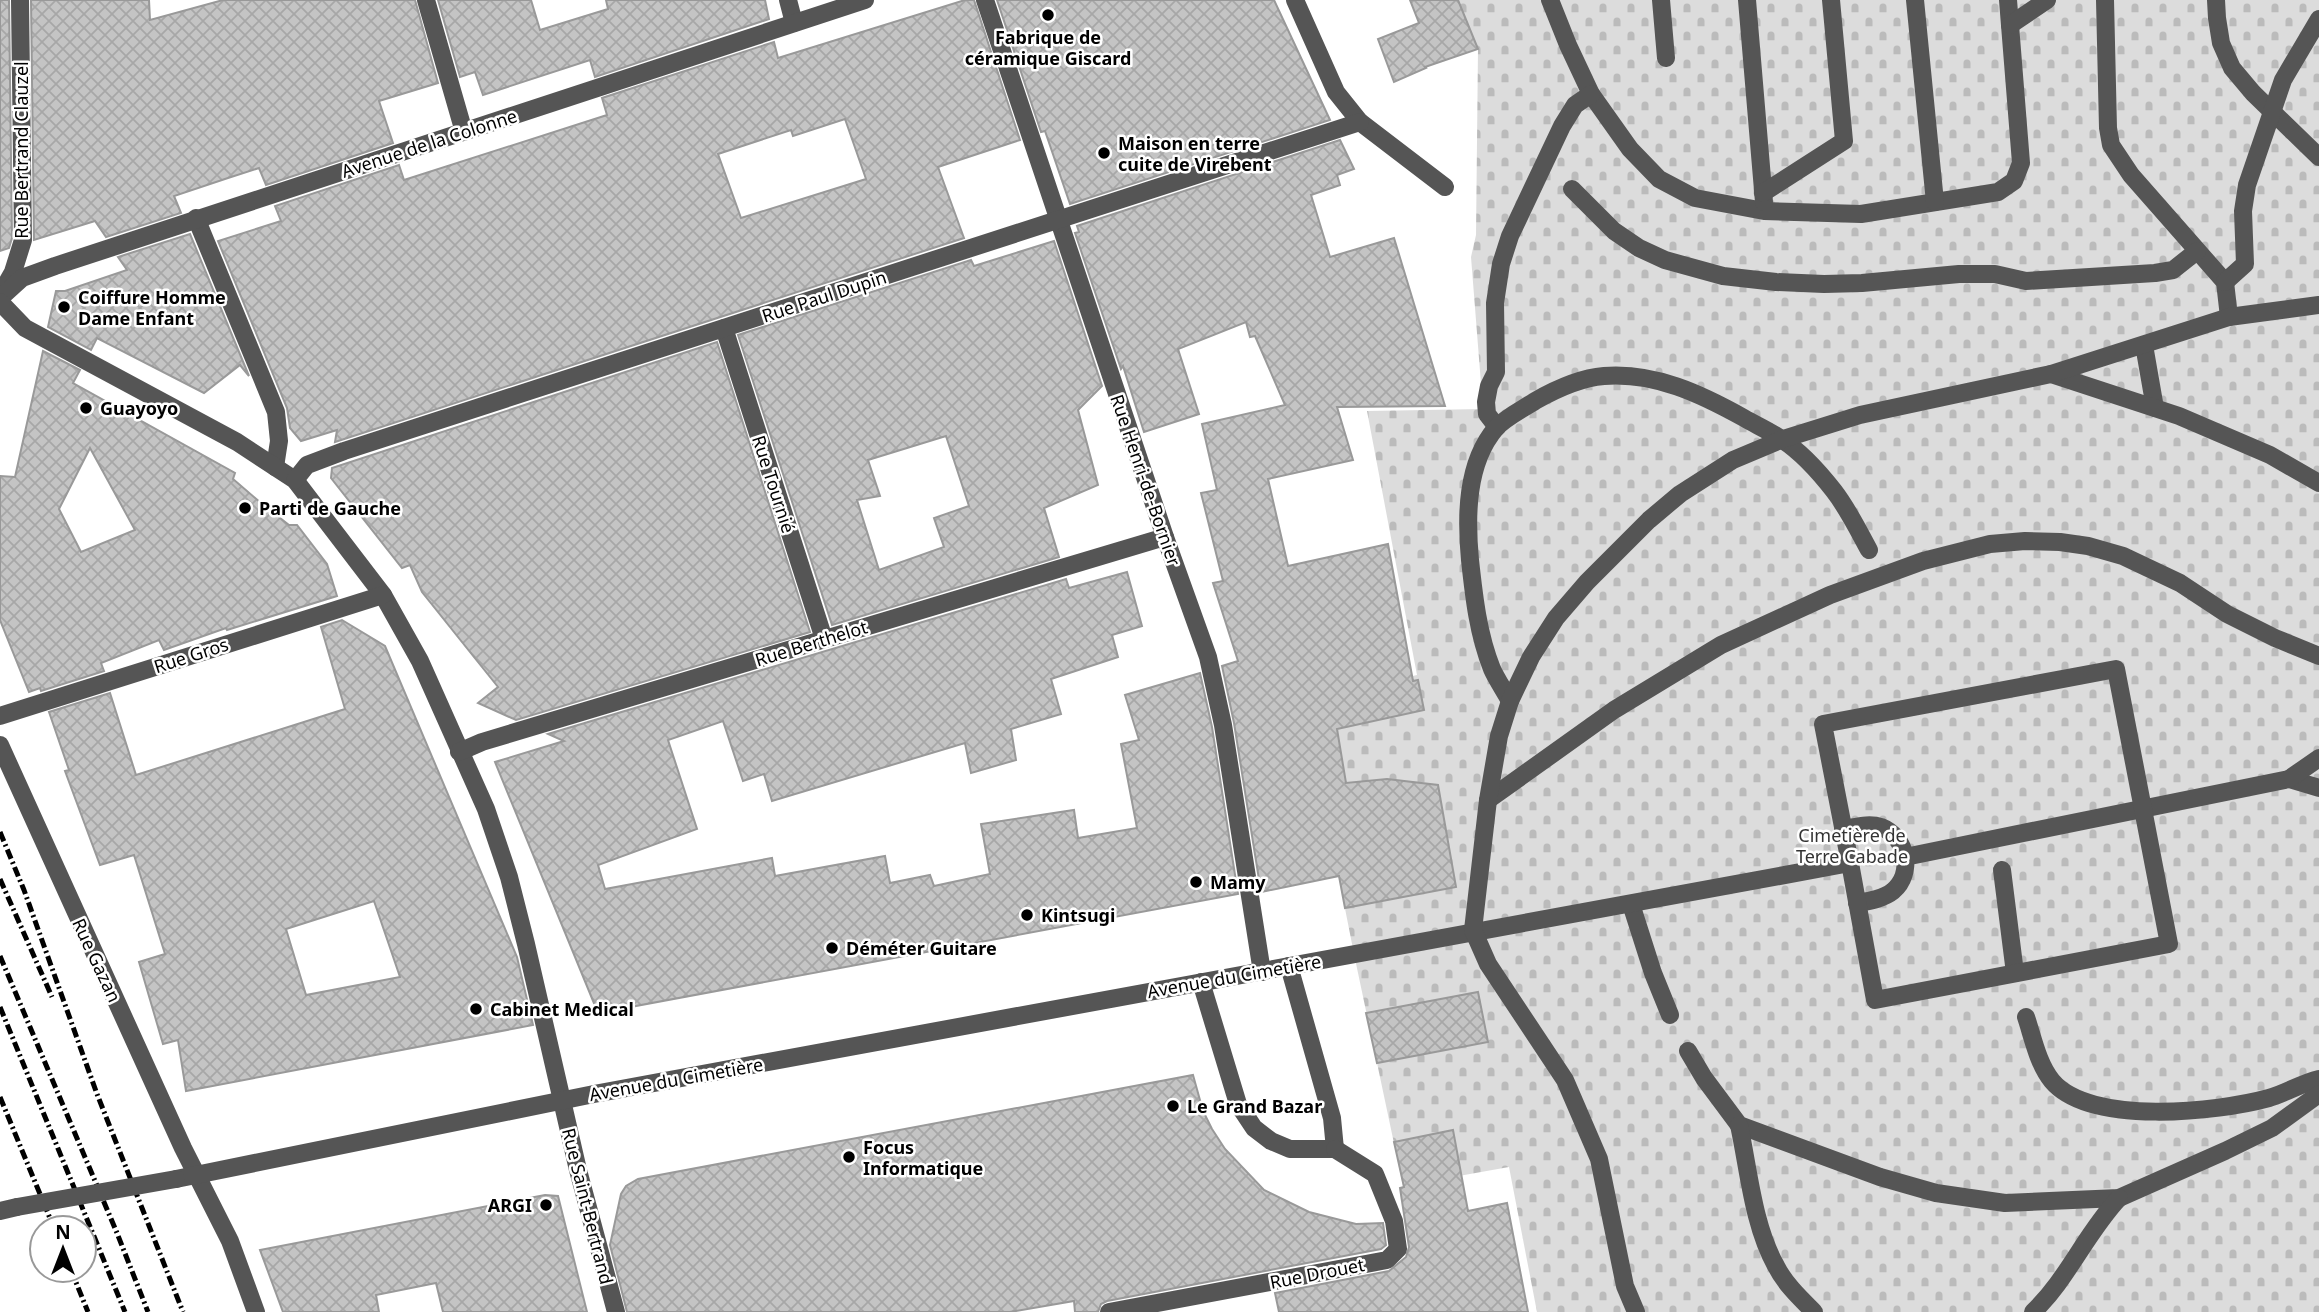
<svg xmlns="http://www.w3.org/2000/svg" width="2319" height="1312" font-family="'Noto Sans',sans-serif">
  <defs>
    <pattern id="cemetery-stones" width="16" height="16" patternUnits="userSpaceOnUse" patternTransform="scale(1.75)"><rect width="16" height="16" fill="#dcdcdc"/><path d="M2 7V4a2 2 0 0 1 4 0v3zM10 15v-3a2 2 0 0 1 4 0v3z" fill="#bbb"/></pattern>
    <pattern id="building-cross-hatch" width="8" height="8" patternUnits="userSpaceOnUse" patternTransform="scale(1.75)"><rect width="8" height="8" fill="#c4c4c4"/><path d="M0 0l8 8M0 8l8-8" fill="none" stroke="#a7a7a7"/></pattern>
  </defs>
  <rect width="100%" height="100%" fill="#fff"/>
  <path fill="url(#cemetery-stones)" d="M1458,0h861v1312h-782l-28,-145 -106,19 -49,-232 -50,-253 113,-26 -50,-264 116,-2 -12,-152 5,-22 2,-186z"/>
  <g fill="url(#building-cross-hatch)" stroke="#999" stroke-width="2" fill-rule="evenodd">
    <path d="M0,0h9l3,238 -3,10 -9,3z"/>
    <path d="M31,0h118l1,20 73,-20h192l23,83 -59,18 14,42 -127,42 -7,-17 -31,10 -54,18 7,17 -75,24 -11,-16 -61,19z"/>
    <path d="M438,0h93l9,30 68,-21 -2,-9h159l4,19 -174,58 -5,-17 -107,35 -8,-23 -15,5z"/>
    <path d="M965,0h9l46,140 -82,27 26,71 -629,204 2,-12 -36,11 -11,-13 -3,-20 -69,-167 63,-20 -6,-15 124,-41 5,15 203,-65 -5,-17 172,-56 4,16zM845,119l21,60 -125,39 -23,-64 73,-24 2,6z"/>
    <path d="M997,0h277l56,120 -260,84 -25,-73 -4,1z"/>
    <path d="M1410,0h48l20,49 -53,18 1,1 -32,14 -16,-43 41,-16z"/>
    <path d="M1340,140l14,29 -17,6 3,10 -29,10 19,62 64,-19 51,168 -108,1 16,53 -85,19 20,87 100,-22 25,137 5,-1 6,30 -87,19 9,54 41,-4 51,6 18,102 -111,21 -6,-32 -78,16 -27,-169 -12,-57 16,-5 -25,-78 10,-2 -22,-88 16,-3 -15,-66 83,-19 -30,-69 -5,1 -4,-15 -68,27 21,65 -55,18 -21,-66 -2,3 -46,-136 4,-1 -2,-6z"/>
    <path d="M190,234l59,142 -9,-11 -36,28 -107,-55 -6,12 -43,-23 8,-36h9l62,-21 -9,-13z"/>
    <path d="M1054,241l48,145 -24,24 20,75 -54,23 15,49 -227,68 -94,-290 233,-75 3,6zM946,436l23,70 -35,12 10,29 -65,23 -22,-70 23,-4 -12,-36z"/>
    <path d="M717,342l93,290 -294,88 -38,-17 20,-16 -76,-95 -12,-27 -8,3 -71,-90 1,-10z"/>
    <path d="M43,351l37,19 -7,13 162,90 -2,6 28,24 28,22h8l30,39 10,32 -110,34 -1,-2 -62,22 -5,-10 -58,23 3,8 -63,20 -1,-3 -11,4 -29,-72v-144l15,1zM90,448l45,82 -54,22 -22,-43z"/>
    <path d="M1127,572l15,54 -30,9 6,22 -67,22 10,35 -50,15 5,31 -45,13 -6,-30 -193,58 -8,-27 -21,7 -20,-60 -55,19 29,89 -99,36 7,24 167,-31 3,18 110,-20 5,27 40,-8 4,11 56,-12 -9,-50 93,-14 4,28 59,-10 -16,-84 18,-4 -14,-45 75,-22 12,54 26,167 -640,119 -103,-251 69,-21 -16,-7 518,-155 3,9z"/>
    <path d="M342,620l43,26 132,311 16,68 -347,66 -8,-51 -15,4 -24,-82 26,-8 -31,-99 -34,10 -35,-94 4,-1 -20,-58 61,-19 26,82 209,-66 -24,-82zM374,901l26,76 -94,18 -20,-66z"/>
    <path d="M1478,992l10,50 -111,21 -11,-50z"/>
    <path d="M1193,1075l10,36 9,18 13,20 39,41 45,22 47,12 27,-1 3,22 -5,4 -274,52 -6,3 -3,8h-23l-1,-11 -64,11h-383l-17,-67 11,-51 5,-8 12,-7z"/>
    <path d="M1453,1130l15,81 39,-8 21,109h-249l-4,-19 114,-22 17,-14 3,-10 -9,-59 4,-1 -10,-45z"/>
    <path d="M545,1195l13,1 29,116h-144l-7,-29 -60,12 3,17h-96l-23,-62z"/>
  </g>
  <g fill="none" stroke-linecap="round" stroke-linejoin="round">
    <g stroke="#555" stroke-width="18">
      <path d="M426,0l38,132"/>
      <path d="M788,0l6,23"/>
      <path d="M985,0l180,537 43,120 15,68 39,247"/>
      <path d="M1295,0l41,92 24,30 85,65"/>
      <path d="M1550,0l18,45 23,49 39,55 29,30 36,19 69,13 97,3 137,-22 16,-11 7,-18 -13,-163"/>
      <path d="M1661,0l5,58"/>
      <path d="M1747,0l17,202"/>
      <path d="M1915,0l20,202"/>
      <path d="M2105,0l3,128 3,17 20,30 94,107 4,35"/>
      <path d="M2216,0l1,18 4,25 11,25 21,25 66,64"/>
      <path d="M2010,25l37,-25"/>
      <path d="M1572,189l42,42 25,17 26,12 58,16 53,6 48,2 38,-1 97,-9h36l31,7 129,-8 18,-3 24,-19"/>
      <path d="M1763,193l81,-52 -13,-141"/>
      <path d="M196,218l80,194 3,29 -4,26"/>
      <path d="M2225,282l20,-18 -2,-53 4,-26 36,-105 36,-61"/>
      <path d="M3,290l10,-18 10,-32 -3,-240"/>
      <path d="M0,298l22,-20 33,-12 810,-266"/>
      <path d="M0,302l25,26 212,114 58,38 88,115 37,66 66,148 23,68 17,67 52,226 38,142"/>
      <path d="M724,328l100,311"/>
      <path d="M2144,345l11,63"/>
      <path d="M2051,374l128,42 91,39 49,28"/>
      <path d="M1497,427l-10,-13 -1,-12 3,-16 7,-14 -1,-69 6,-39 9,-28 52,-110 13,-21 16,-11"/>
      <path d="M295,480l12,-15 37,-14 1016,-329"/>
      <path d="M1510,701c-6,-11 -13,-21 -18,-32 -14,-35 -18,-72 -22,-109 -4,-43 -4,-97 26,-132 10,-11 27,-19 39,-27 21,-12 44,-23 69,-25 51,-4 97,18 140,42 12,7 26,13 37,21 19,12 39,34 53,52 14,18 24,39 35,59"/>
      <path d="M0,716l383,-121"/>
      <path d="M0,745l183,403 47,93 26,71"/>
      <path d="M459,752l23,-10 683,-205"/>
      <path d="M2289,779l30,9"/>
      <path d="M1488,800l126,-90 107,-65 109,-50 93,-34 67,-17 35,-3 35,1 28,4 35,10 57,27 47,31 48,24 44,18"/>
      <path d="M1843,829c13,-2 26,-6 38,-2 26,10 33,46 12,64 -10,8 -24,10 -36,12"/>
      <path d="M1905,857l384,-78 30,-21"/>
      <path d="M2002,870l13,103"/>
      <path d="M1631,904l22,69 17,42"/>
      <path d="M1201,982l37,122 16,24 17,13 19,8h45l-3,-31 -43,-152"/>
      <path d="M2026,1017c7,21 12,47 26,64 38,45 166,31 217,17 17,-5 33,-15 50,-19"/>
      <path d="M1688,1051l16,27 35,47 141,52 56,16 69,10 114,-5 106,-47 47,-23 47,-34"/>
      <path d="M1739,1125c10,46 14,100 37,141 9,18 24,32 38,46"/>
      <path d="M176,1179l418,-85 1256,-231 25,137 294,-56 -53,-275 -293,55 27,139"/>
      <path d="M0,1211l17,-4"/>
      <path d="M1109,1312l278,-52 11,-11 -4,-28 -19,-47 -40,-25"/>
      <path d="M1636,1312l-11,-26 -26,-127 -34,-79 -77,-116 -15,-34 15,-130 11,-64 11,-35 21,-44 25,-39 31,-36 62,-62 31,-26 53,-34 50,-21 77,-24 191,-41 178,-57 90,-12"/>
      <path d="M2033,1312c34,-32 53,-79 86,-114"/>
    </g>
    <g stroke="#000" stroke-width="5" stroke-dasharray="10 3.5 2 3.5" stroke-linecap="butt">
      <path d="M0,832l24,58 73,204 86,218"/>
      <path d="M0,879l52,118"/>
      <path d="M0,956l117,277 31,79"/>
      <path d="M0,1007l125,305"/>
      <path d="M0,1097l54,131"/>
      <path d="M71,1270l17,42"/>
    </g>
    <path stroke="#555" stroke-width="18" d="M17,1207l159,-28"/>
  </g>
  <g fill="#000" stroke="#fff" stroke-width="2.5">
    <circle cx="1048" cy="15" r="7"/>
    <circle cx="1104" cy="153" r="7"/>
    <circle cx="64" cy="307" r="7"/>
    <circle cx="86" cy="408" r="7"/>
    <circle cx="245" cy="508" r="7"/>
    <circle cx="1196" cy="882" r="7"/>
    <circle cx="1027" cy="915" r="7"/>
    <circle cx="832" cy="948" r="7"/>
    <circle cx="476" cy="1009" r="7"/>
    <circle cx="1173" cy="1106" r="7"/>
    <circle cx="849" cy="1157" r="7"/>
    <circle cx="546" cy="1205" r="7"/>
  </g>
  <g text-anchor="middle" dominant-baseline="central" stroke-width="5" stroke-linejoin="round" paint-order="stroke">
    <g font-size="18" font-weight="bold" fill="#000" stroke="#fff" text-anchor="start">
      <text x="1048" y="37" text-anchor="middle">Fabrique de<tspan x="1048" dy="21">céramique Giscard</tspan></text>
      <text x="1118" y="143">Maison en terre<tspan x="1118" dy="21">cuite de Virebent</tspan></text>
      <text x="78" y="297">Coiffure Homme<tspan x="78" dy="21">Dame Enfant</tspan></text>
      <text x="100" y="408">Guayoyo</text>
      <text x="259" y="508">Parti de Gauche</text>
      <text x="1210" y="882">Mamy</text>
      <text x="1041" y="915">Kintsugi</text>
      <text x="846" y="948">Déméter Guitare</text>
      <text x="490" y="1009">Cabinet Medical</text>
      <text x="1187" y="1106">Le Grand Bazar</text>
      <text x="863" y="1147">Focus<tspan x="863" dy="21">Informatique</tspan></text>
      <text x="532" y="1205" text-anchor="end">ARGI</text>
    </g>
    <g font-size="18" fill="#000" stroke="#fff">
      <text transform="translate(429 143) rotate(-18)">Avenue de la Colonne</text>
      <text transform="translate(21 150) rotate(-90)">Rue Bertrand Clauzel</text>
      <text transform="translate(824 296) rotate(-18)">Rue Paul Dupin</text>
      <text transform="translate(1146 480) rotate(71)">Rue Henri-de-Bornier</text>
      <text transform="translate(774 484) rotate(72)">Rue Tournié</text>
      <text transform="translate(811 643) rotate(-17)">Rue Berthelot</text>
      <text transform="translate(191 655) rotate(-18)">Rue Gros</text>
      <text transform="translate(97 960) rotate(65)">Rue Gazan</text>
      <text transform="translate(1234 976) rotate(-10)">Avenue du Cimetière</text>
      <text transform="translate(676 1079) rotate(-10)">Avenue du Cimetière</text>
      <text transform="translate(588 1206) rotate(76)">Rue Saint-Bertrand</text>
      <text transform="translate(1317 1273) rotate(-11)">Rue Drouet</text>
    </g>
    <g font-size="18" fill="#333" stroke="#fff">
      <text x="1852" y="835">Cimetière de<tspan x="1852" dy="21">Terre Cabade</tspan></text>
    </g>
  </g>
  <g transform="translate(63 1249)"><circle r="33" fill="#ffffff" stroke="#999999" stroke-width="2"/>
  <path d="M0-5L12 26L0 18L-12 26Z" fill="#000000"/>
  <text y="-10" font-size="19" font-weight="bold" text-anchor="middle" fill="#000000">N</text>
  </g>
</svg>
